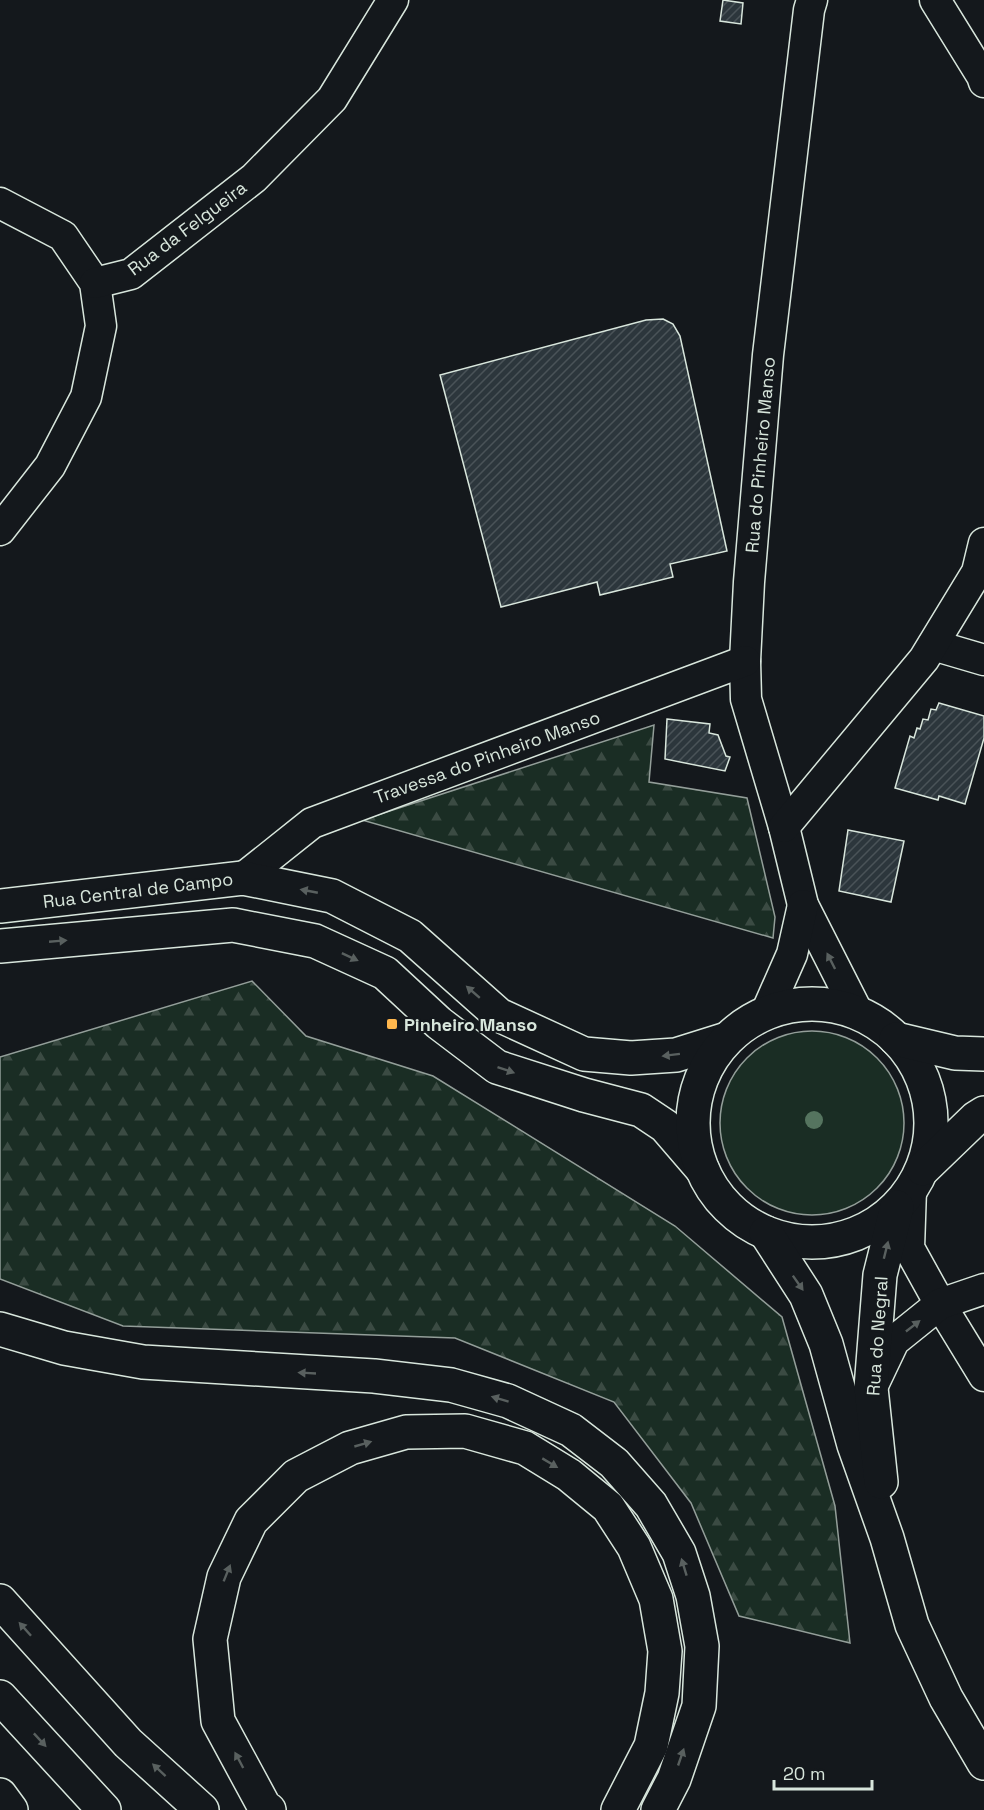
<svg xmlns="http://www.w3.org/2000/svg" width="984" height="1810" font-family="'Space Grotesk',sans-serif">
  <defs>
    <pattern id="forest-firs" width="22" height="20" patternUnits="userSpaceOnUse" patternTransform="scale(1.5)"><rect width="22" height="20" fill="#1a2d24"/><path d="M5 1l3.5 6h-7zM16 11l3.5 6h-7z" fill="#3b4b43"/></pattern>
    <pattern id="building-hatch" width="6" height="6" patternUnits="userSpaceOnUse" patternTransform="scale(1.5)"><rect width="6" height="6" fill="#2c363c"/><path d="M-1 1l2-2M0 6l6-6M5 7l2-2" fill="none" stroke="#4a5358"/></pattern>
  </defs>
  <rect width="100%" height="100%" fill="#14181c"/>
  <circle fill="#1a2d24" stroke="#939e99" stroke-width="1.5" cx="812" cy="1123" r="92"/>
  <g fill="url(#forest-firs)" stroke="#939e99" stroke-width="1.5">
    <path d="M654,725l-5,57 98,16 28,119 -2,21 -411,-118z"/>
    <path d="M252,981l54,55 127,40 242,150 107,91 53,189 15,137 -111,-27 -48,-113 -77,-101 -159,-64 -332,-12 -123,-47v-222z"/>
  </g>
  <g fill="url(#building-hatch)" stroke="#d8e6dc" stroke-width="1.5">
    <path d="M723,0l20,3 -2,21 -21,-3z"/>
    <path d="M663,319l10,5 7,12 47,215 -57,13 3,13 -73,18 -3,-13 -96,25 -61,-232 206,-55z"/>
    <path d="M939,703l45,13v22l-19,66 -26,-8 -1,4 -43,-12 15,-52 4,2 3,-10 3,1 3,-10 5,1 3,-11 5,1z"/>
    <path d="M667,719l43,5 -1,9 9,2 8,21 4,1 -5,14 -60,-12z"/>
    <path d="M848,830l56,11 -13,61 -52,-11z"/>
  </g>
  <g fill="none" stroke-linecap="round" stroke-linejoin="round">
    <defs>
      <g id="street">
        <path d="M812,0l-3,10 -41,345 -19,227 -4,79 1,38 38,128 19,78 55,108"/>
        <path d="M935,0l47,76 2,6"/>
        <path d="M0,203l63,33 32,47 6,43 -15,71 -36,69 -50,64"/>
        <path d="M95,283l36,-9 123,-96 78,-79 61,-99"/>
        <path d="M933,645l51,15"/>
        <path d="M784,827l140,-168 53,-87 7,-29"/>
        <path d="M243,878l69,-55 433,-162"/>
        <path d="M766,1013l26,-59 11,-49"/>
        <path d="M911,1189l-2,59 31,56 44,72"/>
        <path d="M874,1383l20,-42 46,-37 44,-15"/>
      </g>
      <g id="primary">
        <path d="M0,906l243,-28 89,18 78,40 89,79 85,39 47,4 45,-3 51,-16"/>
        <path d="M0,946l233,-21 82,16 70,32 54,50 58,44 87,28 57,15 24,16 37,43"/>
        <circle cx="812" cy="1123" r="119"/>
        <path d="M896,1039l59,14 29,1"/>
        <path d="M923,1169l53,-51 8,-5"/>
        <path d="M766,1233l40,62 20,49 28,101 33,93 25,87 34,73 38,65"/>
        <path d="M881,1482l-10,-94 9,-113 17,-68"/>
      </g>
      <g id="highway">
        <path d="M0,1329l64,19 79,14 231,14 77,9 57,16 63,29 43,33 37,42 28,48 14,43 9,50 -3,60 -25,73 -16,31"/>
        <path d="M0,1601l128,142 74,67"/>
        <path d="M0,1697l104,113"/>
        <path d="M0,1795l11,15"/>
        <path d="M269,1810l-5,-4 -46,-85 -8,-82 14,-62 27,-56 45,-45 54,-28 56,-16 59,-1 60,17 44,27 39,32 26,40 22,52 9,52 -3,42 -11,53 -33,64"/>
      </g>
    </defs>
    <use href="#street" stroke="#d8e6dc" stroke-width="33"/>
    <use href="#primary" stroke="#d8e6dc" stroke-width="36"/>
    <use href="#highway" stroke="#d8e6dc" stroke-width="36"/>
    <use href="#street" stroke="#14181c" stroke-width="30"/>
    <use href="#primary" stroke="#14181c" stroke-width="33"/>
    <use href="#highway" stroke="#14181c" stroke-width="33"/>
  </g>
  <circle fill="#55745f" cx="814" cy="1120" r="9"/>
  <defs><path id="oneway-solid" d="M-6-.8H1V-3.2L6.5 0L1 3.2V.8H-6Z" transform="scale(1.5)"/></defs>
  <g fill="#59605f">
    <use href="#oneway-solid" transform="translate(309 891) rotate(-169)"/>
    <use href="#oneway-solid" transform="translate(58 941) rotate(-5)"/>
    <use href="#oneway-solid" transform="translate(350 957) rotate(25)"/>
    <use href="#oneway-solid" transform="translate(831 961) rotate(-117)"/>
    <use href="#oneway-solid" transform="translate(473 992) rotate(-139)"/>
    <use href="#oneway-solid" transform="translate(671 1055) rotate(173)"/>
    <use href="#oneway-solid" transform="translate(506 1070) rotate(19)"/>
    <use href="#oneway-solid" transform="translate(886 1250) rotate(-76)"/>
    <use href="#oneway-solid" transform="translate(798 1283) rotate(55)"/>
    <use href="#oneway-solid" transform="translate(913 1326) rotate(-38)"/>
    <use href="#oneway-solid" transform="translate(307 1373) rotate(-177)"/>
    <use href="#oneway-solid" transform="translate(500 1399) rotate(-163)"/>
    <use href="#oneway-solid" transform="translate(363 1444) rotate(-16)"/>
    <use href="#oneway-solid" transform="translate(550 1463) rotate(31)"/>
    <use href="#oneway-solid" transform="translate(684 1567) rotate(-107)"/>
    <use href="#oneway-solid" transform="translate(227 1573) rotate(-68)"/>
    <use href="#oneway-solid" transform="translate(25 1629) rotate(-132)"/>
    <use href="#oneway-solid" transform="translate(40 1740) rotate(47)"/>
    <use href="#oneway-solid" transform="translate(681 1757) rotate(-71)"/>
    <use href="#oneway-solid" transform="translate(239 1760) rotate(-118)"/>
    <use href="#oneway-solid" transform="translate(159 1770) rotate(-137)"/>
  </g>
  <rect fill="#ffb74d" stroke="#14181c" stroke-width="2" x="386" y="1018" width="12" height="12" rx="3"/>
  <g text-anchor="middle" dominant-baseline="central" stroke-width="4.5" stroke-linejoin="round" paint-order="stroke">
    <g font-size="18" fill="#d8e6dc" stroke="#14181c">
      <text transform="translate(187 228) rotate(-37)">Rua da Felgueira</text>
      <text transform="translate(760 455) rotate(-85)">Rua do Pinheiro Manso</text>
      <text transform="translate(487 757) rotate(-20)">Travessa do Pinheiro Manso</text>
      <text transform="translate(138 890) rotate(-7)">Rua Central de Campo</text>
      <text transform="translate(877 1336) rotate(-86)">Rua do Negral</text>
    </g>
    <g font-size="18" font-weight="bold" fill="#d8e6dc" stroke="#14181c" text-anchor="start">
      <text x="404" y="1024">Pinheiro Manso</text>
    </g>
  </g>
  <path d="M774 1780v9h98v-9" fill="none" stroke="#d8e6dc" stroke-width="3"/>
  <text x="783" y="1780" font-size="18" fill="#d8e6dc" stroke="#14181c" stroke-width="4.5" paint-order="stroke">20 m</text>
</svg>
